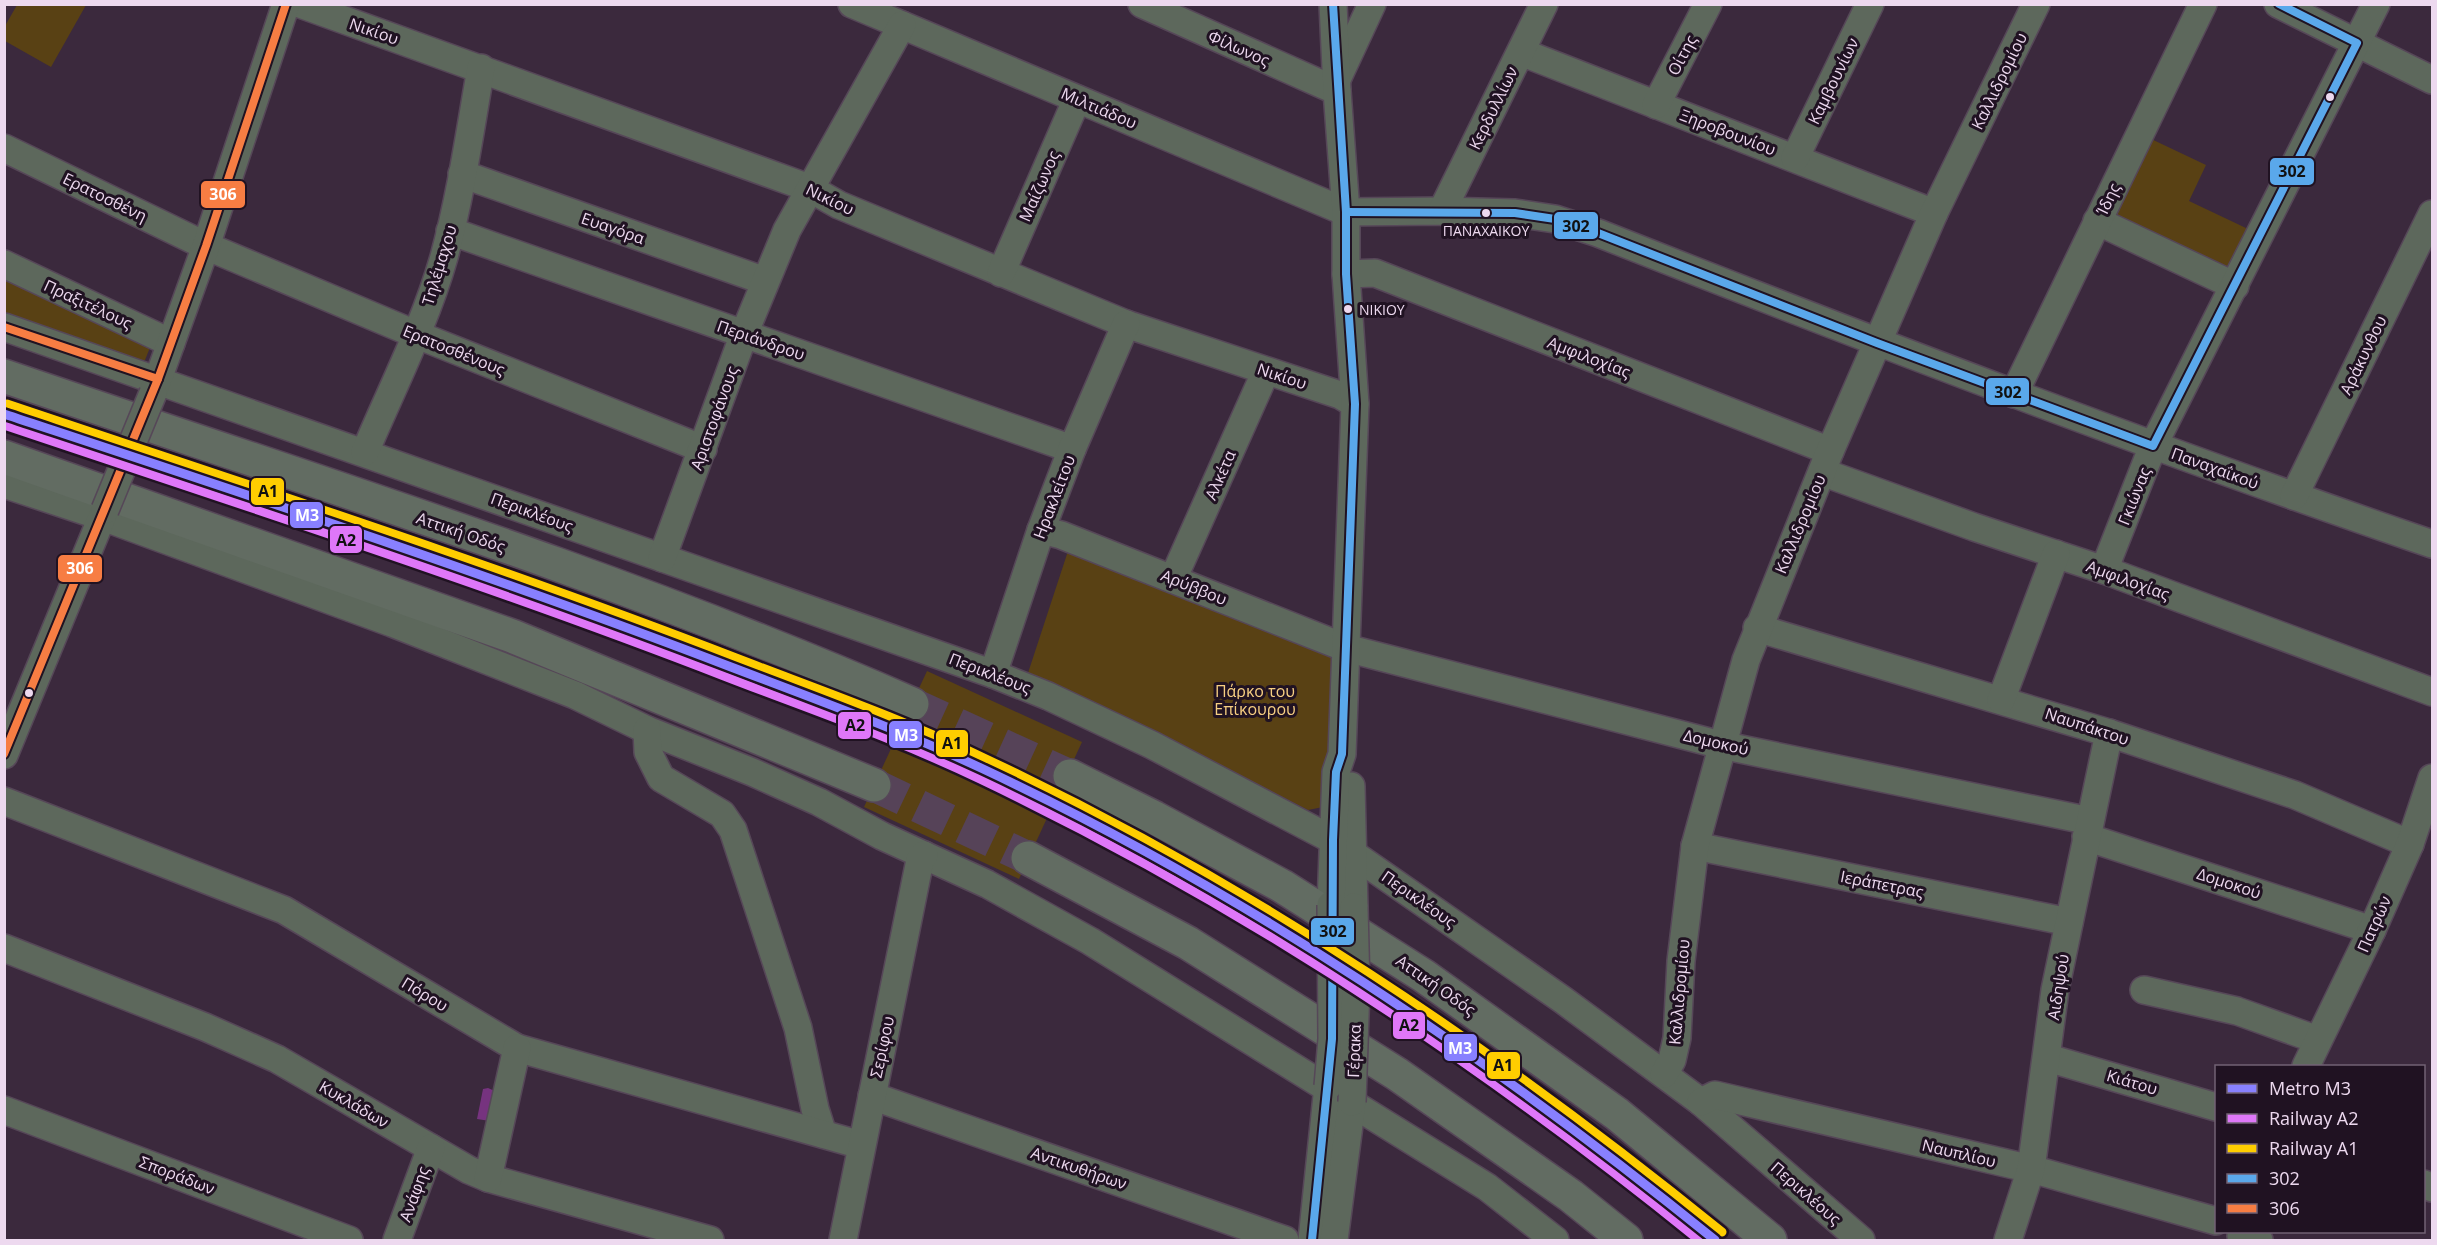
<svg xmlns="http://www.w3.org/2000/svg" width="2437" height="1245" font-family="'Open Sans',sans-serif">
  <rect width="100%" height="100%" fill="#3b293d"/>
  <g fill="#594114">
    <path d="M17,5h69l-35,62 -46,-26v-15z"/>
    <path d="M2147,137l59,28 -17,36 59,28 -22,47 -118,-56z"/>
    <path d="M4,275l147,70 -6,15 -5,1 -135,-46z"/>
    <path d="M1069,548l264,102 -5,156 -20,4 -150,-76 -130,-61z"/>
    <path d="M927,671l155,71 -63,137 -155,-72z"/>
  </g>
  <path fill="#76337f" d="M488,1088l9,4 -7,29 -13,-2 6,-30z"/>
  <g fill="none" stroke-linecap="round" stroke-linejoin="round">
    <g stroke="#564358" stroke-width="33" stroke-dasharray="33 16" stroke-linecap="butt">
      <path d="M912,704l158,72"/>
      <path d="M874,785l154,73"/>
    </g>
    <defs>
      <g id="minor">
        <path d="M300,4l509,184 30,17 287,119 214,71 15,9"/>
        <path d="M852,4l494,208 96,-1 73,2 40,6 43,14c276,109 553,215 834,311"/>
        <path d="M1142,4l195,87"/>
        <path d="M2278,4l154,76"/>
        <path d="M1521,52l413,161"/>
        <path d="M1338,77l34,-73"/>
        <path d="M1656,105l52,-101"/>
        <path d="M4,148l202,98 209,88 288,115"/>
        <path d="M1795,158l75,-154"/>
        <path d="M462,174l303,107"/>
        <path d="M1442,211l102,-207"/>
        <path d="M2097,221l138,65"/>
        <path d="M450,231l622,218"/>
        <path d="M4,264l167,79"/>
        <path d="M1001,273l76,-174"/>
        <path d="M1346,274l29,-1 455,178"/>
        <path d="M4,327l989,347 55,22 104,49 181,95 230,160 138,102 160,138"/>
        <path d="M153,393l53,-147 80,-242"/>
        <path d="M2014,394l189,-390"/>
        <path d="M365,452c27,-64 60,-128 79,-195 17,-62 26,-126 37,-189"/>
        <path d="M1822,472l152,55 130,43 328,122"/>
        <path d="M4,484l99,33 289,106 183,72 72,35 105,42 67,30 63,34 105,48 103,57 397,246 68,53"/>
        <path d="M2294,496l138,-282"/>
        <path d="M1041,530l20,5 285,113 375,97 369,76"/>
        <path d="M662,558l82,-224 43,-104 115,-205"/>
        <path d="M2104,570l49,-124 223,-442"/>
        <path d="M1173,579l93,-208"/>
        <path d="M1757,628l352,105 186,62 115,49"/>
        <path d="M993,674l48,-144 31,-81 54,-125"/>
        <path d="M2001,700l55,-146"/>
        <path d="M647,730l1,22 13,26 61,36 11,16 65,198 17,81 8,25"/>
        <path d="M4,755l101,-245"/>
        <path d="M1351,786l3,121"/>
        <path d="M4,801l280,109 233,138 344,97"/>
        <path d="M2086,837l286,93"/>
        <path d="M1695,846l374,76"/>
        <path d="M1331,905l5,-133 6,-18 13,-350 -9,-130v-62l-9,-121 -4,-87"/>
        <path d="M4,948l201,79 72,32 192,111 19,8 222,62"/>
        <path d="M2144,990l93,21 81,29"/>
        <path d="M2048,1058l168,49"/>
        <path d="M2306,1066l66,-136 38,-86 22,-66"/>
        <path d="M1664,1074l8,-14 5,-22 4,-77 14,-115 51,-186 84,-209 104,-238 102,-209"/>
        <path d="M872,1096l413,144"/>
        <path d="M1701,1102l14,-7 316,74 185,52"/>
        <path d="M4,1110l345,130"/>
        <path d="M488,1178l29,-130"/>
        <path d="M2424,1184l8,4"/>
        <path d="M2241,1236l18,4"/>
        <path d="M397,1240l34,-92"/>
        <path d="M843,1240l77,-380 4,-5"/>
        <path d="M1312,1240l16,-154"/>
        <path d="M1334,1240l18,-138"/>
        <path d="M2008,1240l23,-71 24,-179 54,-257"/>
      </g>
      <g id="highway">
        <path d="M4,376c305,104 613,199 908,328"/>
        <path d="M4,457l508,179 362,149"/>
        <path d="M1070,776l85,42 127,68 142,90 193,138 153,126"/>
        <path d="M1028,858l160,85 209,131 174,122 55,44"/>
      </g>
    </defs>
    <use href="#minor" stroke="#564758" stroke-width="30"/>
    <use href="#highway" stroke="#564758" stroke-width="36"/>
    <use href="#minor" stroke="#5d685c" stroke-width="27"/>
    <use href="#highway" stroke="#626c62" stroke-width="33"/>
    <defs>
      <g id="minor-bridge">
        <path d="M105,510l48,-117"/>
        <path d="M1328,1086l4,-47 -1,-134"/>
        <path d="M1352,1102l4,-115 -2,-80"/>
      </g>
    </defs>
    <use href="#minor-bridge" stroke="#564758" stroke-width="30" stroke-linecap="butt"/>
    <use href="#minor-bridge" stroke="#5d685c" stroke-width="27"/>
    <defs>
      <g id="bus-1">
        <path d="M1346,212l169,1 40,6 43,14 279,110 276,103 204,-403 -78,-39"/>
        <path d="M1312,1240l20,-201 1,-199 3,-68 6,-18 13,-350 -9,-130v-62l-13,-208"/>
      </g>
      <g id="bus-2">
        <path d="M4,327l154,52"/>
        <path d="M4,754l154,-375 48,-133 80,-242"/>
      </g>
    </defs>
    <use href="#bus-1" stroke="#201222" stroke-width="12"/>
    <use href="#bus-2" stroke="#201222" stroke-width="12"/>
    <use href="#bus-1" stroke="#5aa8eb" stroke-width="8"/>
    <use href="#bus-2" stroke="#f77d43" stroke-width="8"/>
    <defs>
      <path id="rail-1" d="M4,425c241,81 483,159 720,251 85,33 173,63 256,103 260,124 496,280 719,461"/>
      <path id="rail-2" d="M7,404c244,82 489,161 729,254 83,32 169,62 250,101 266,125 508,288 736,473"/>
    </defs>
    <use href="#rail-1" stroke="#201222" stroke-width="14"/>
    <use href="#rail-2" stroke="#201222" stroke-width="14"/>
    <use href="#rail-1" stroke="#df77f8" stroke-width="9"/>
    <use href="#rail-2" stroke="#ffcd00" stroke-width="9"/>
    <defs>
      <path id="metro-1" d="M4,414c244,81 488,161 727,253 84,32 169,63 250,101 265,124 507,288 734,472"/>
    </defs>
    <use href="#metro-1" stroke="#201222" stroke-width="14"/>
    <use href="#metro-1" stroke="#8880ff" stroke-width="9"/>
  </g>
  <g fill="#edd9ef" stroke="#201222" stroke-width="2">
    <circle cx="2330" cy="97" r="5"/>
    <circle cx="1486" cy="213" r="5"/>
    <circle cx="1348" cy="309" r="5"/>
    <circle cx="29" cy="693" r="5"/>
  </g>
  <g text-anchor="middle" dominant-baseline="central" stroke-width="6" stroke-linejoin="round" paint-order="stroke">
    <g font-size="14" fill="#edd9ef" stroke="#201222">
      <text x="1486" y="230">ΠΑΝΑΧΑΙΚΟΥ</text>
      <text x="1359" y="309" text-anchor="start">ΝΙΚΙΟΥ</text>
    </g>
    <g font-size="16" fill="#edd9ef" stroke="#201222">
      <text transform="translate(374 31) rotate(19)">Νικίου</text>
      <text transform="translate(1239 48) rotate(24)">Φίλωνος</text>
      <text transform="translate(1682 55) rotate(-62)">Οίτης</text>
      <text transform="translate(1833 81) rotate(-64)">Καμβουνίων</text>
      <text transform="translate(1999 81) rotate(-64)">Καλλιδρομίου</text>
      <text transform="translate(1099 108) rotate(23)">Μιλτιάδου</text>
      <text transform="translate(1493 108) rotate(-64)">Κερδυλλίων</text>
      <text transform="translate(1728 132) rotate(21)">Ξηροβουνίου</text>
      <text transform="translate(1039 186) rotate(-66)">Μαίζωνος</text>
      <text transform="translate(105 197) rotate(26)">Ερατοσθένη</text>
      <text transform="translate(830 199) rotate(26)">Νικίου</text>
      <text transform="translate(2108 199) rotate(-64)">Ίδης</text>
      <text transform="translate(613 228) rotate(19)">Ευαγόρα</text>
      <text transform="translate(439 265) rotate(-73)">Τηλέμαχου</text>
      <text transform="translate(88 304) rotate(25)">Πραξιτέλους</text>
      <text transform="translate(761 340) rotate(19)">Περιάνδρου</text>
      <text transform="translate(454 350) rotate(22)">Ερατοσθένους</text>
      <text transform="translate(2363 355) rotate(-64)">Αράκυνθου</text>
      <text transform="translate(1589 357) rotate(21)">Αμφιλοχίας</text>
      <text transform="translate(1282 376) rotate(18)">Νικίου</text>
      <text transform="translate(714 418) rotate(-70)">Αριστοφάνους</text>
      <text transform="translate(2215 468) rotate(20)">Παναχαΐκού</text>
      <text transform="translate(1220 475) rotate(-66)">Αλκέτα</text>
      <text transform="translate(2134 496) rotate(-68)">Γκιώνας</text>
      <text transform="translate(1054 497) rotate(-69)">Ηρακλείτου</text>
      <text transform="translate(532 512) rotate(20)">Περικλέους</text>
      <text transform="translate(1800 524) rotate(-67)">Καλλιδρομίου</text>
      <text transform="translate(461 532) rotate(19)">Αττική Οδός</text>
      <text transform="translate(2128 580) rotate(20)">Αμφιλοχίας</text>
      <text transform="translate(1194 587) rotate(22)">Αρύββου</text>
      <text transform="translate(990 673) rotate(21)">Περικλέους</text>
      <text transform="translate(2087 726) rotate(18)">Ναυπάκτου</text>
      <text transform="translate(1716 742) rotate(13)">Δομοκού</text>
      <text transform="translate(2229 883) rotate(18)">Δομοκού</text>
      <text transform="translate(1882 884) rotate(11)">Ιεράπετρας</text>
      <text transform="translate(1419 899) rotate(35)">Περικλέους</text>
      <text transform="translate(2374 924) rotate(-66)">Πατρών</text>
      <text transform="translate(1436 985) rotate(35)">Αττική Οδός</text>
      <text transform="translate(2058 987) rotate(-81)">Αιδηψού</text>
      <text transform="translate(1679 992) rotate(-85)">Καλλιδρομίου</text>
      <text transform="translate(425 994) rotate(31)">Πόρου</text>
      <text transform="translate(882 1047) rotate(-78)">Σερίφου</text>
      <text transform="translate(1354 1051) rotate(-88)">Γέρακα</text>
      <text transform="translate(2132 1082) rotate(16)">Κιάτου</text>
      <text transform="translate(354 1104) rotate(30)">Κυκλάδων</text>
      <text transform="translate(1959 1153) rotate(13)">Ναυπλίου</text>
      <text transform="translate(1079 1168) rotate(19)">Αντικυθήρων</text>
      <text transform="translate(177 1175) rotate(21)">Σποράδων</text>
      <text transform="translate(1806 1193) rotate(41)">Περικλέους</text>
      <text transform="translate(414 1194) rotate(-70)">Ανάφης</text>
    </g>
    <g font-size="16" fill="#f7cf82" stroke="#201222">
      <text x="1255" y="691">Πάρκο του<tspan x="1255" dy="18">Επίκουρου</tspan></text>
    </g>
  </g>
  <g stroke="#201222" stroke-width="2">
    <rect x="2269" y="157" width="46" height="29" rx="6" fill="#5aa8eb"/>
    <rect x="200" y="180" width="46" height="29" rx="6" fill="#f77d43"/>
    <rect x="1553" y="211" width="46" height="29" rx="6" fill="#5aa8eb"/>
    <rect x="1985" y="377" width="45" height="29" rx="6" fill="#5aa8eb"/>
    <rect x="250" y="477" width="35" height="29" rx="6" fill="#ffcd00"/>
    <rect x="289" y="501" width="35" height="28" rx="6" fill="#8880ff"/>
    <rect x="329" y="525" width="34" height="29" rx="6" fill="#df77f8"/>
    <rect x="57" y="554" width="46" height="29" rx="6" fill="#f77d43"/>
    <rect x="837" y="711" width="35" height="29" rx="6" fill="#df77f8"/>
    <rect x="888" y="720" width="35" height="29" rx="6" fill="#8880ff"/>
    <rect x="935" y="729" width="34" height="29" rx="6" fill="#ffcd00"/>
    <rect x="1310" y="917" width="45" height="29" rx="6" fill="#5aa8eb"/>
    <rect x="1392" y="1011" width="34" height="29" rx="6" fill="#df77f8"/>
    <rect x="1443" y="1033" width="35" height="29" rx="6" fill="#8880ff"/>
    <rect x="1486" y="1051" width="35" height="29" rx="6" fill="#ffcd00"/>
  </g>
  <g font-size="16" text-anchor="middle" font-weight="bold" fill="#fff">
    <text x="223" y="200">306</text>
    <text x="307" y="521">Μ3</text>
    <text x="80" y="574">306</text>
    <text x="906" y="741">Μ3</text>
    <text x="1460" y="1054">Μ3</text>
  </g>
  <g font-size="16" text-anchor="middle" font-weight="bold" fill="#111">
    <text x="2292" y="177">302</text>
    <text x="1576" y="232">302</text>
    <text x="2008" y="398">302</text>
    <text x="268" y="497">A1</text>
    <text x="346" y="546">A2</text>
    <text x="855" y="731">A2</text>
    <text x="952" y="749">A1</text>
    <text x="1333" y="937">302</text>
    <text x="1409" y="1031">A2</text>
    <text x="1503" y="1071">A1</text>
  </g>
  <rect width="2437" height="1245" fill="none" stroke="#edd9ef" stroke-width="12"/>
  <rect x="2215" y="1065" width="210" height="168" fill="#201222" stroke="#726274" stroke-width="1.5"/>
  <rect x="2227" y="1084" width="30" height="9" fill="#8880ff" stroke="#726274" stroke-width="1.5"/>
  <text x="2269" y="1095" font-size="18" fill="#edd9ef">Metro Μ3</text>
  <rect x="2227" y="1114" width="30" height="9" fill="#df77f8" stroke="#726274" stroke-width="1.5"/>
  <text x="2269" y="1125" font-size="18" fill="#edd9ef">Railway A2</text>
  <rect x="2227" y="1144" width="30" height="9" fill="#ffcd00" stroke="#726274" stroke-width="1.5"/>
  <text x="2269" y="1155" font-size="18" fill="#edd9ef">Railway A1</text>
  <rect x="2227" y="1174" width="30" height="9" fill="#5aa8eb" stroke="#726274" stroke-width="1.5"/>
  <text x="2269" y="1185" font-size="18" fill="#edd9ef">302</text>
  <rect x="2227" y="1204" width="30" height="9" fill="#f77d43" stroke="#726274" stroke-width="1.5"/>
  <text x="2269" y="1215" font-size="18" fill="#edd9ef">306</text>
</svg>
